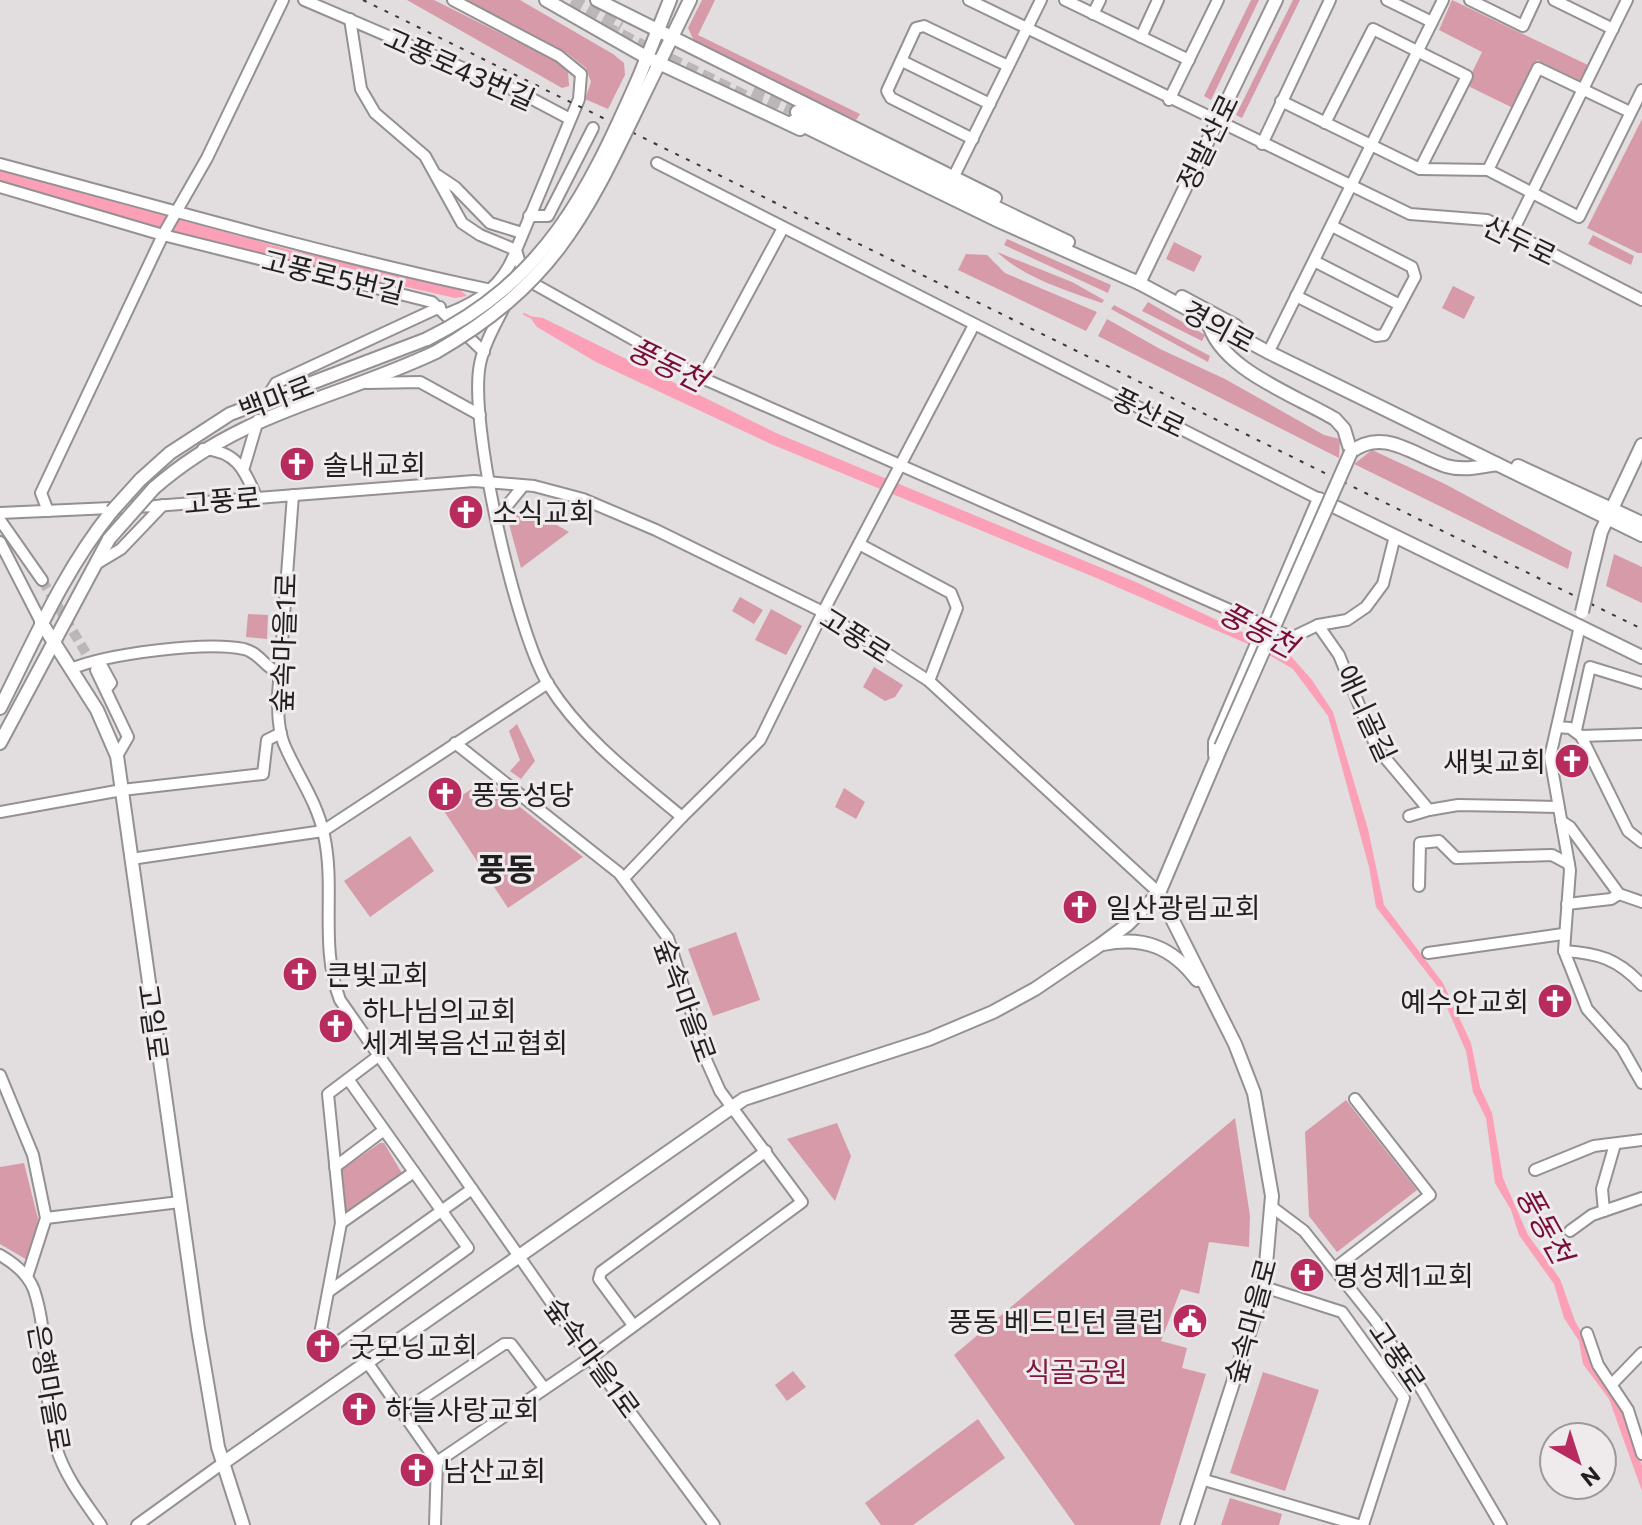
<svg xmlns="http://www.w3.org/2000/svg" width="1642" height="1525" font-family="Commissioner,'Noto Sans KR',sans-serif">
  <rect width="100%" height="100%" fill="#e2ddde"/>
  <g fill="#d79aa8">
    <path d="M407,0h27l120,60 14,12 1,14 -7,2z"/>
    <path d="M462,0h58l93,54 11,9 1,12 -17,34 -23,-10 6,-17 -5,-14 -19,-15z"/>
    <path d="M702,0h13l-17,35 162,79 -4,6 -162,-79 -6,-13z"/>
    <path d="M1251,0h8l-48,100 -7,-4z"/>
    <path d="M1293,0h7l-58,118 -6,-3z"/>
    <path d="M1452,0l138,66 -7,16 -46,-22 -24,48 -47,-23 16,-33 -43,-22z"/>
    <path d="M1642,119v134h-4l-51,-25z"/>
    <path d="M1593,235l41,21 -3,9 -43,-21z"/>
    <path d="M1007,239l104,46 -3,8 -104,-48z"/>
    <path d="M1174,242l28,14 -8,16 -28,-13z"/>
    <path d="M997,252l75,30 32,18 -2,3c-36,-13 -76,-24 -105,-51z"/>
    <path d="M966,254l21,1 18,18 92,39 -11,19 -128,-61z"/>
    <path d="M1453,286l22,11 -11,22 -22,-11z"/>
    <path d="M1148,302l57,33 -3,6 -60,-30z"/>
    <path d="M1114,305l96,51 -2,6 -97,-53z"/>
    <path d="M1107,319l53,30 65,30 99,56 16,4 -1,19 -241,-122z"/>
    <path d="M1372,450l71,33 129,69 -4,17 -214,-105z"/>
    <path d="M524,506l45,26 -48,36 -12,-44z"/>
    <path d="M1614,554l28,13v36l-36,-17z"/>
    <path d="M740,597l23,13 -9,14 -22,-13z"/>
    <path d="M771,609l31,17 -16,29 -31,-15z"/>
    <path d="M248,614l20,1 -1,24 -21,-2z"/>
    <path d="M874,667l29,18 -8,12 -10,4 -22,-14z"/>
    <path d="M517,724l18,37 -14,18 -11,-8 10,-11 -11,-29z"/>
    <path d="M486,780l97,77 -75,51 -66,-100z"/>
    <path d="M844,788l21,14 -9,17 -21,-12z"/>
    <path d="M410,836l24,35 -64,46 -26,-36z"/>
    <path d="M736,932l24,68 -47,16 -25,-67z"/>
    <path d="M1346,1100l71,90 -80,62 -28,-36 -4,-84z"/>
    <path d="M1235,1118l15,98 -1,31 -40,-5 -10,52 -18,-5 -20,52 26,7 -5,20 24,6 -46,151h-85l-121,-170z"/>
    <path d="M837,1123l14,33 -16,45 -48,-62z"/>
    <path d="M380,1143h4l19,32 -54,40 -6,-3 -2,-42z"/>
    <path d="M24,1163l14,56 -9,42 -29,-17v-77z"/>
    <path d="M793,1371l13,16 -19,14 -12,-16z"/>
    <path d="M1263,1372l56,18 -34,101 -55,-18z"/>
    <path d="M978,1419l27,39 -92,67h-32l-16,-22z"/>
    <path d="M1230,1498l52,16 -3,11h-58z"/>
  </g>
  <g fill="#fca0b7">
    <path d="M0,170l294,81 164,37 9,8 -12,2 -263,-60 -192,-55z"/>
    <path d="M529,316l14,2 233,115 362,150 151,71 23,26 21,32 35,117 16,76 59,78 28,60 9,44 12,26 11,65 25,57 32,44 15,42 45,81 22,64v25l-33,-92 -26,-35 -4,-23 -15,-23 -10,-34 -35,-49 -8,-25 -16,-27 -9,-65 -13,-26 -7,-41 -28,-64 -62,-80 -7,-40 -41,-151 -35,-47 -36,-21 -163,-71 -323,-133 -175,-82 -59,-35z"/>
  </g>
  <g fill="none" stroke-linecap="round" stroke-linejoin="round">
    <path stroke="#fca0b7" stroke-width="2" d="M524,314l6,3"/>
    <path stroke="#bbb7b8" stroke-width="10" stroke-dasharray="10 5" stroke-linecap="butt" d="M42,580l53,88"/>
    <g stroke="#bbb7b8" stroke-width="12" stroke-dasharray="12 6" stroke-linecap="butt">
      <path d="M572,0l49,27"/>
      <path d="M605,27l170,84"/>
      <path d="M753,91l44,21"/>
    </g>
    <defs>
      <g id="minor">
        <path d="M304,0l217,93 49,26"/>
        <path d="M453,0l106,56 22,18 -2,25 -63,151 6,20"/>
        <path d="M969,0l441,214 77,6 155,80"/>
        <path d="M1065,0l124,60"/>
        <path d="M1387,0l45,22"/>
        <path d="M1470,0l53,26 12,-26"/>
        <path d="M1554,0l59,29"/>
        <path d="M1093,14l7,-14"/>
        <path d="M350,19l11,70 14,24 50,43 37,67 18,12 36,15c-12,35 -36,51 -69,64"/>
        <path d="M1141,37l17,-37"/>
        <path d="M902,61l88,43"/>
        <path d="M1169,100l49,-100"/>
        <path d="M1281,101l139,68 68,1 91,47 63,-127"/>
        <path d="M1325,123l48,-94 94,47 -47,93"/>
        <path d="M973,139l-82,-41 -4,-7 29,-63 8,-2 84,40"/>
        <path d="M1262,144l68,-144"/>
        <path d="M657,163l662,336"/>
        <path d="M0,164c165,44 329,92 496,127l8,5"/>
        <path d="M1488,170l50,-102 92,44"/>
        <path d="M437,175l18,12 35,36 32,10"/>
        <path d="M954,176l87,-176"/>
        <path d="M0,187l163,48 269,67 52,50"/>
        <path d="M529,216h19l45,-88"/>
        <path d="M1512,233l115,-233"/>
        <path d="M1314,261l86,44"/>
        <path d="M536,285l166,93 562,247"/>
        <path d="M1296,296l80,40 8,-1 31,-58 -3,-10 -80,-41"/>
        <path d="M506,303c-9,19 -22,40 -26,61 -12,58 36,268 68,320 33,53 86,93 134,133l-58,61"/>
        <path d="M1272,345l171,-345"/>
        <path d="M702,378l81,-150"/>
        <path d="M367,383l53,-1 60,33"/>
        <path d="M266,399l10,-16 164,-76"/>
        <path d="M203,449c33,2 41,20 53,47"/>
        <path d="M244,467l14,-47"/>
        <path d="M293,495l-15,200c0,17 0,34 6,49 13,31 33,57 40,91 12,55 -5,111 16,165l250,358 124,167"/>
        <path d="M48,511l-7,-18 122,-258 44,-77 76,-158"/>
        <path d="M0,513l155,-7 319,-25 60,5 49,13 73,31 167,82 106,69 230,212"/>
        <path d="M497,518l26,-32"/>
        <path d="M0,520l42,60"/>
        <path d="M0,542l41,80"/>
        <path d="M859,544l92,49 6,15 -28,73"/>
        <path d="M96,564l25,-15 42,-44"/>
        <path d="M1318,625l21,30 37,92 53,63 29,-5 100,2"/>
        <path d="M1580,626l-30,131 20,113 -6,81 23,58 35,39 20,35"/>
        <path d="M1277,632l16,5 25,-12 29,-5 19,-13 17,-23 12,-48"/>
        <path d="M99,661l12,22 -5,6"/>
        <path d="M71,669c35,-15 135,-28 173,-20 16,4 20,18 35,24"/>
        <path d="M96,670l32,67 -11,19"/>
        <path d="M1557,727l13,1 11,8 47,95 14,11"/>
        <path d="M1576,730l14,-63 52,16"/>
        <path d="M1581,736l61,-2"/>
        <path d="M0,812l122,-22 141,-16 4,-34 14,-7"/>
        <path d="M1409,816l20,-6"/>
        <path d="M682,817l78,-77 63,-128 151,-287"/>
        <path d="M1561,821l9,6 49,67 23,8"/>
        <path d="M131,859l192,-28 225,-148"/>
        <path d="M1419,886l1,-43 19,-2 17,17 96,-3 17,9"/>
        <path d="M1567,904l44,-5 8,-5"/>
        <path d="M1564,951c34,2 54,8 78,34"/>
        <path d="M1428,953l135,-19"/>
        <path d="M0,1075l33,80 13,63 -19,59"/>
        <path d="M348,1079l120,169 -134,97 -13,-16 20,-106 -13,-129 49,-37"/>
        <path d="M335,1167l49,-37"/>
        <path d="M1535,1170l59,-24 48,-6"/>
        <path d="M1272,1207l32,24 71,89 47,70 79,135"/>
        <path d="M1604,1211l-2,-22 13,-45"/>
        <path d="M46,1218l134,-16"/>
        <path d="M341,1223l73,-51"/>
        <path d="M1570,1231l22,-16 50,-17"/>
        <path d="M0,1255c14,8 28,19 34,35 17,51 7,108 23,160 9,28 28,52 44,75"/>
        <path d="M1335,1268l95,-73 -75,-96"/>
        <path d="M1264,1287l78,25 62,86 -41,127"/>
        <path d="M328,1292l144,-103"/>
        <path d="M633,1325l-34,-46 2,-7 165,-121"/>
        <path d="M1587,1333l11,32 30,45 14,44"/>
        <path d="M367,1362l70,100 -2,63"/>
        <path d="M1612,1384l30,-31"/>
        <path d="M402,1412l102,-68h7l33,44"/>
        <path d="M437,1462l153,-104 212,-156 -82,-111 -13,-29 -39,-124 -49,-65 -164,-130"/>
        <path d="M1201,1479l157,46"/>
        <path d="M137,1525l86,-62"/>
      </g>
      <g id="major">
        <path d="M546,0l100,57 154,72"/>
        <path d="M597,0l398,198"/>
        <path d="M639,77l31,-77"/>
        <path d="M649,84l41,-84"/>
        <path d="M797,112l271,130"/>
        <path d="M794,121l207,101 138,61 129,69 374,183"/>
        <path d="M1139,283l137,-283"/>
        <path d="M1182,297l54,29"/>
        <path d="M1208,321c11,48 87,74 127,98l9,10 7,23c32,-25 62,3 95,14 17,5 34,1 51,-2"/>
        <path d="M1518,466l124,57"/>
        <path d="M140,480l30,-27 60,-39 197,-75"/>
        <path d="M154,488c88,-77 180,-88 282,-136"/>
        <path d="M1592,569l9,-37 41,-87"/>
        <path d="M41,622l56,88 20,46 81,573 20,118 25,78"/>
        <path d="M0,708c34,-67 64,-138 112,-197"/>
        <path d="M0,743l109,-204"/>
        <path d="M1215,755v-13l104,-243 323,158"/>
        <path d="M1159,893l76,151 19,49 18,103 -8,91 -77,238"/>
        <path d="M1103,944c41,-8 69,3 94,36"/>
        <path d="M223,1463l521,-364 185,-60 64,-27 42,-23 65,-44 27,-20 32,-32 62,-146"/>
      </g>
    </defs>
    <use href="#minor" stroke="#959192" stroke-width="14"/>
    <use href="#major" stroke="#959192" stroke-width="16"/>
    <use href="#minor" stroke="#fff" stroke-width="10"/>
    <use href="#major" stroke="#fff" stroke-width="12"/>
    <path stroke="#3b393a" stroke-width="2" stroke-dasharray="4 8" stroke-linecap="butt" d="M363,0l1279,629"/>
    <defs>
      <g id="major-bridge">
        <path d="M427,339c119,-59 161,-146 212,-262"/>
        <path d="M436,352c125,-72 153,-145 213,-268"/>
        <path d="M112,511l28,-31"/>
        <path d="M109,539l45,-51"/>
        <path d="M1582,612l10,-43"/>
        <path d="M1221,747l130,-295"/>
      </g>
    </defs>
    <use href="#major-bridge" stroke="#959192" stroke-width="16" stroke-linecap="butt"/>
    <use href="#major-bridge" stroke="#fff" stroke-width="12"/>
  </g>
  <defs>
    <symbol id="church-disc" viewBox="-11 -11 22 22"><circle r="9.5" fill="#b82b5f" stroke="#efeaeb"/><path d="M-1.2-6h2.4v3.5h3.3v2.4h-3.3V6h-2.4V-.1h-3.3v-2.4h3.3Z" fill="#fff"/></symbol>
    <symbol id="civic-disc" viewBox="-11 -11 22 22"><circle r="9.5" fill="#b82b5f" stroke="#efeaeb"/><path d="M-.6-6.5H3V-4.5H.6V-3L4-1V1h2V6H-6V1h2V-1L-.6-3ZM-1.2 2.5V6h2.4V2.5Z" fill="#fff"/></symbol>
  </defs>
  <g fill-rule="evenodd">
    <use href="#church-disc" x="277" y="444" width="40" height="40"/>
    <use href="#church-disc" x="446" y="492" width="40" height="40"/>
    <use href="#church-disc" x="1552" y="741" width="40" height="40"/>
    <use href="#church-disc" x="425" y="774" width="40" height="40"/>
    <use href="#church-disc" x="1060" y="887" width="40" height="40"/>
    <use href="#church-disc" x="280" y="954" width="40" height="40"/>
    <use href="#church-disc" x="1535" y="981" width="40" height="40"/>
    <use href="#church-disc" x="316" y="1006" width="40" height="40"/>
    <use href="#church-disc" x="1287" y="1255" width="40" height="40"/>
    <use href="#civic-disc" x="1170" y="1301" width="40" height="40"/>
    <use href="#church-disc" x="303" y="1326" width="40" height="40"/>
    <use href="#church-disc" x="339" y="1389" width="40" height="40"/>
    <use href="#church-disc" x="397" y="1450" width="40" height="40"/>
  </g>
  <g text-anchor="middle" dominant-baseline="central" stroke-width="6" stroke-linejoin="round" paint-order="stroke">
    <g font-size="28" fill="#211f20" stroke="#efeaeb">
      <text transform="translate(460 68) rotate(24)">고풍로43번길</text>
      <text transform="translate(1207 142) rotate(-64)">정발산로</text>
      <text transform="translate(1520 240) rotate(26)">산두로</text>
      <text transform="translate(333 276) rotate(14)">고풍로5번길</text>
      <text transform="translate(1219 326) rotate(28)">경의로</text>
      <text transform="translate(276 397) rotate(-21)">백마로</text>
      <text transform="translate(1149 412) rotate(26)">풍산로</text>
      <text transform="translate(222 500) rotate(-5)">고풍로</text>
      <text transform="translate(856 635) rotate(32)">고풍로</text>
      <text transform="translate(283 643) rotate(-88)">숲속마을1로</text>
      <text transform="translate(1367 713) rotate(65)">애니골길</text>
      <text transform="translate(686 1000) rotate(70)">숲속마을로</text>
      <text transform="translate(154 1022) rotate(82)">고일로</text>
      <text transform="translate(1250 1321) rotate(-75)">숲속마을로</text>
      <text transform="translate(1398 1356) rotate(56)">고풍로</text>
      <text transform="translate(593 1357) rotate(54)">숲속마을1로</text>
      <text transform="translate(50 1388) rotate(80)">은행마을로</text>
    </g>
    <g font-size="28" fill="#211f20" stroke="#efeaeb" text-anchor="start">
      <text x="323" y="464">솔내교회</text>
      <text x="492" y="512">소식교회</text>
      <text x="1546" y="761" text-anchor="end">새빛교회</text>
      <text x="471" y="794">풍동성당</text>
      <text x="1106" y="907">일산광림교회</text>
      <text x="326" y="974">큰빛교회</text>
      <text x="1529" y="1001" text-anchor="end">예수안교회</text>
      <text x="362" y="1010">하나님의교회<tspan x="362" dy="32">세계복음선교협회</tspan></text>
      <text x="1333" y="1275">명성제1교회</text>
      <text x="1164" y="1321" text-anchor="end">풍동 베드민턴 클럽</text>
      <text x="349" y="1346">굿모닝교회</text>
      <text x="385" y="1409">하늘사랑교회</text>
      <text x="443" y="1470">남산교회</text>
    </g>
    <g font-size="28" fill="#811840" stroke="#efeaeb">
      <text x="1076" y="1371">식골공원</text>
    </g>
    <g font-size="30" font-style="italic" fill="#790e3a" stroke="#efeaeb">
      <text transform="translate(668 363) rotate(26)">풍동천</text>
      <text transform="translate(1259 628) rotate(28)">풍동천</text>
      <text transform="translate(1546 1224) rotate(61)">풍동천</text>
    </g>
    <g font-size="32" font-weight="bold" fill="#211f20" stroke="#efeaeb">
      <text x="506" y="868">풍동</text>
    </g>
  </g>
  <g transform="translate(1578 1461) rotate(141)"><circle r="38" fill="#efeaeb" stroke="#9d999a" stroke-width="2"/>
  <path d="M0-6L14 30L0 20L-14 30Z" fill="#b82b5f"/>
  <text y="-12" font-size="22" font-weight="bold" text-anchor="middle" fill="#211f20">N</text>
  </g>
</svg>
